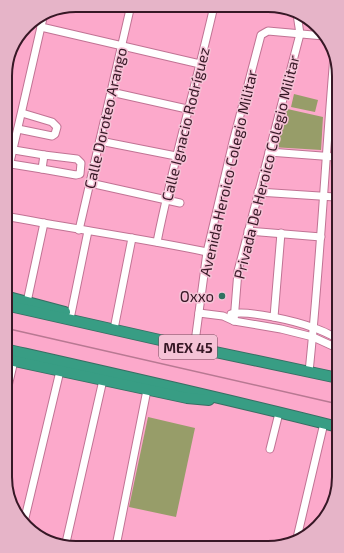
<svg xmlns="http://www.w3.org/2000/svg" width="344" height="553" font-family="'Exo 2',sans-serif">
  <rect width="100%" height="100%" fill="#fca9cb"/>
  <g fill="#979d69">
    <path d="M294,94l24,6 -3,12 -24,-5z"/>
    <path d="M283,108l40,9 -2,33 -49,-3z"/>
    <path d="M148,417l47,11 -19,89 -47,-10z"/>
  </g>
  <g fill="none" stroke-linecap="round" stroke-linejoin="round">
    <path stroke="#b87892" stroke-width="1.5" d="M5,328l333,76"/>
    <defs>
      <g id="minor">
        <path d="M41,27l159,37"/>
        <path d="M111,92l76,17"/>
        <path d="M18,129l34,7 3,-2 2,-7 -5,-5 -30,-9"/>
        <path d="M100,141l76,15"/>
        <path d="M269,152l66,5"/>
        <path d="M11,164l31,5 2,-14 -30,-5"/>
        <path d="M42,169l34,6 4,-1 1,-11 -4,-4 -33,-4"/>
        <path d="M90,183l90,20"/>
        <path d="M5,184l38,-166"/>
        <path d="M258,192l77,5"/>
        <path d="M5,216c68,13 135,22 202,36"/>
        <path d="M79,230l52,-225"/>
        <path d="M248,231l73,6"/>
        <path d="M157,242c16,-80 39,-157 57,-236"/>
        <path d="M27,302l17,-79"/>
        <path d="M199,313l24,3 11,5 47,8 32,8 24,11"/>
        <path d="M71,314l17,-83"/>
        <path d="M231,314c18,-4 65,7 83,14 8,2 16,7 23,10"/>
        <path d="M274,317l7,-84"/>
        <path d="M234,321l4,-50 62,-237 -3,-20"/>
        <path d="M115,324l17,-86"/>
        <path d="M195,342l12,-90 26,-110 28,-107 7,-4 56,5"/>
        <path d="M309,372c11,-105 16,-210 25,-316"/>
        <path d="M5,399l9,-38"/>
        <path d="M270,449l9,-36"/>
        <path d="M24,522l36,-151"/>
        <path d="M296,542l28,-119"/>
        <path d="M116,546l31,-156"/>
        <path d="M65,547l38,-167"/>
      </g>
      <g id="highway">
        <path d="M5,296l60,16"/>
        <path d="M5,305l177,40 156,33"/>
        <path d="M5,349c111,25 223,50 333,78"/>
        <path d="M5,359l182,39 22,2"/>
      </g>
    </defs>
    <use href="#minor" stroke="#c17394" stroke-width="9"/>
    <use href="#highway" stroke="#386e63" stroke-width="12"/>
    <use href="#minor" stroke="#fff" stroke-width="7"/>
    <use href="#highway" stroke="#389d84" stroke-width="10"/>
  </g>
  <circle fill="#307160" stroke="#f5c2d6" stroke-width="1.5" cx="222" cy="296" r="4"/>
  <g text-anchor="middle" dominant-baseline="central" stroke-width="3" stroke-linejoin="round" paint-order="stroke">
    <rect fill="#f5c2d6" stroke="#704b5b" stroke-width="1" x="159" y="335" width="58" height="24" rx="3"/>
    <g font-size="14" font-weight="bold" fill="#371826">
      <text x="188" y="347">MEX 45</text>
    </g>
    <g font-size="15" fill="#371826" stroke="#f5c2d6">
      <text transform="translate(105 118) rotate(-77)">Calle Doroteo Arango</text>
      <text transform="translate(185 124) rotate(-76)">Calle Ignacio Rodríguez</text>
      <text transform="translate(266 167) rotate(-76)">Privada De Heroico Colegio Militar</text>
      <text transform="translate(228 173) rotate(-77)">Avenida Heroico Colegio Militar</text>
    </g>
    <g font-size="15" fill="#371826" stroke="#f5c2d6" text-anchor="end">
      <text x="214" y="296">Oxxo</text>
    </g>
  </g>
  <path d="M0 0H344V553H0ZM76 12H268A64 64 0 0 1 332 76V477A64 64 0 0 1 268 541H76A64 64 0 0 1 12 477V76A64 64 0 0 1 76 12Z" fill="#e6b4c8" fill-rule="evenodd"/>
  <path fill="none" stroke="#371826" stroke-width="2" d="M76 12H268A64 64 0 0 1 332 76V477A64 64 0 0 1 268 541H76A64 64 0 0 1 12 477V76A64 64 0 0 1 76 12Z"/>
</svg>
